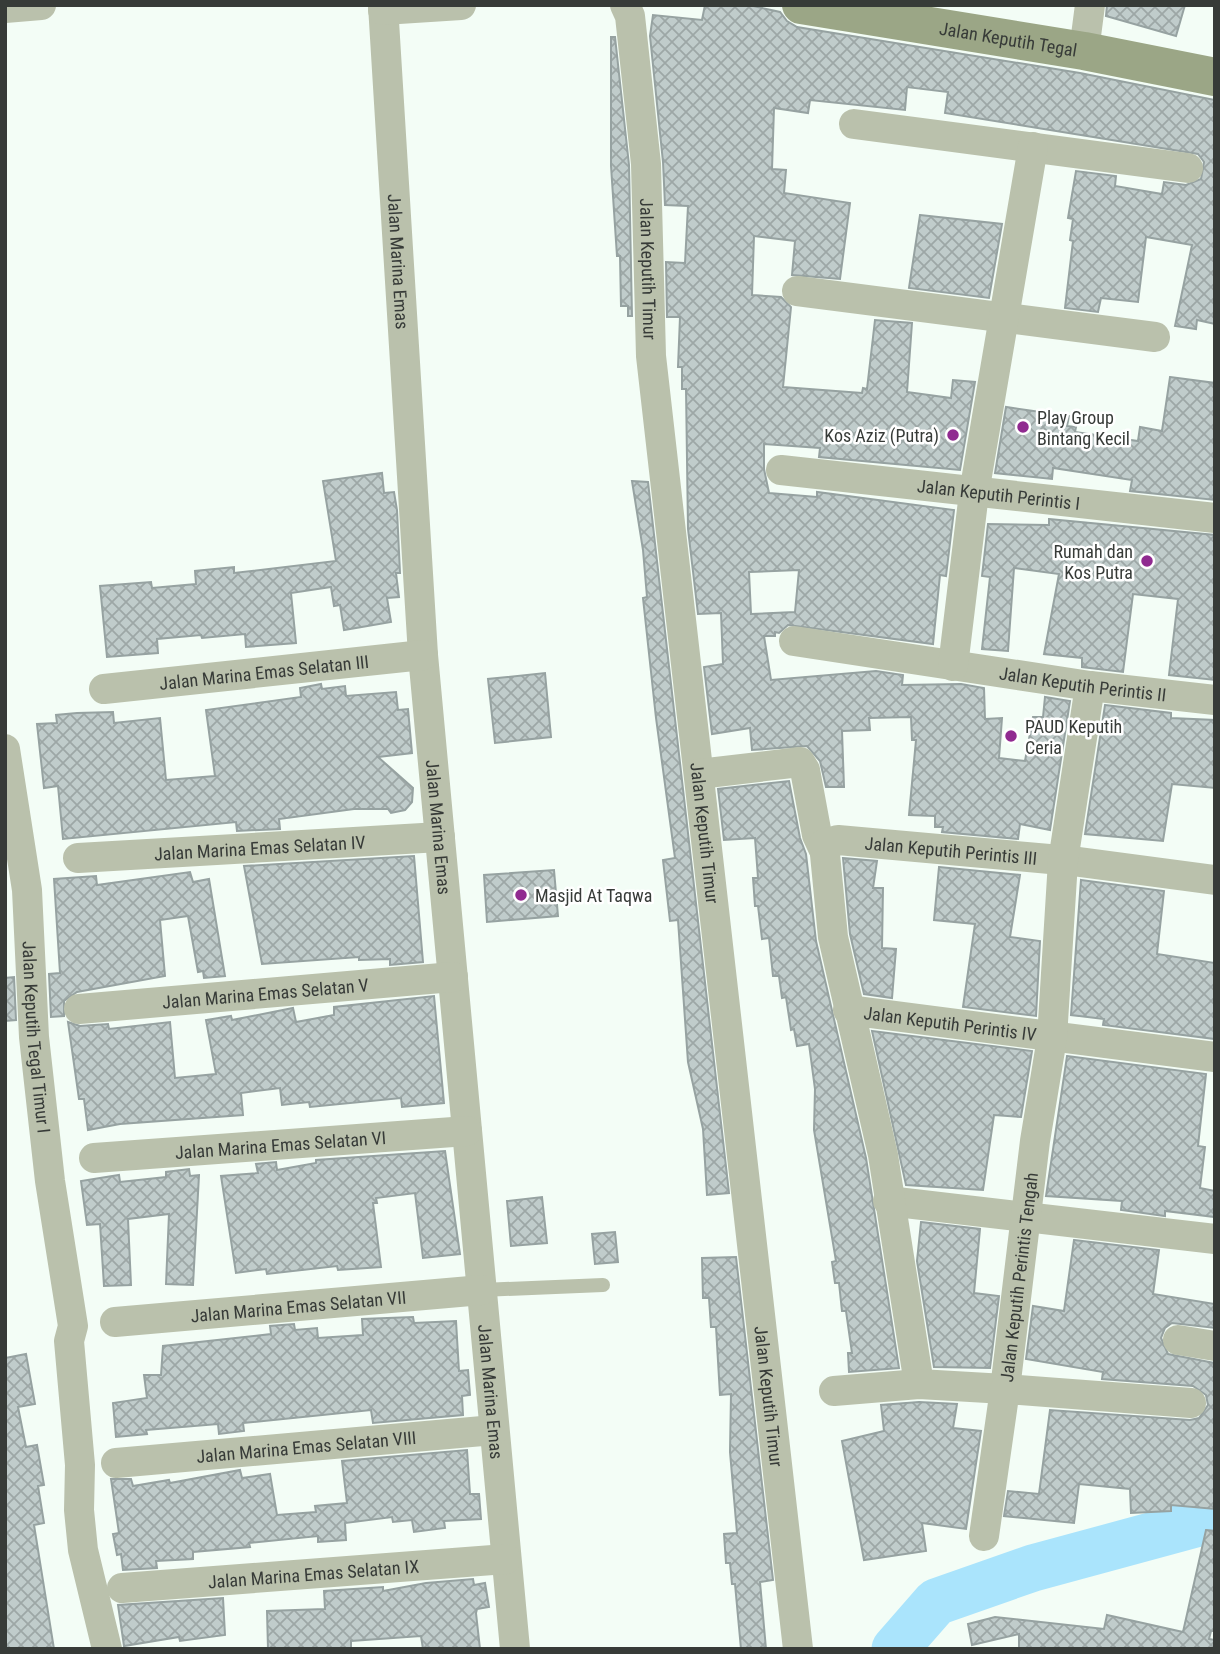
<svg xmlns="http://www.w3.org/2000/svg" width="1220" height="1654" font-family="'Roboto Condensed',sans-serif">
  <defs>
    <pattern id="building-cross-hatch" width="8" height="8" patternUnits="userSpaceOnUse" patternTransform="scale(1.75)"><rect width="8" height="8" fill="#c0cccb"/><path d="M0 0l8 8M0 8l8-8" fill="none" stroke="#9da7a6"/></pattern>
  </defs>
  <rect width="100%" height="100%" fill="#f3fdf6"/>
  <g fill="none" stroke-linecap="round" stroke-linejoin="round">
    <path stroke="#aae4fc" stroke-width="47" d="M895,1649l41,-47 97,-34 173,-47 9,1"/>
  </g>
  <g fill="url(#building-cross-hatch)" stroke="#96a2a1" stroke-width="2" fill-rule="evenodd">
    <path d="M705,5h44l31,7 7,9 10,6 283,46 135,27v224l-18,-4 -1,9 -21,-3 17,-81 -46,-8 -8,65 -37,-4 -3,14 -33,-4 8,-67 -3,-1 3,-21 -5,-1 8,-47 40,5 -1,10 47,8 2,-12 22,3 15,-6 3,-17 -6,-8 -253,-41 3,-21 -41,-5 -2,23 -95,-10 -2,13 -34,-5 -2,61 14,1 -2,23 66,10 -10,76 -48,-4 3,-34 -41,-5 -2,59 29,2 10,10 -8,80 79,6 1,-5 4,1 8,-69 37,3 -5,69 44,6 2,-18 22,2 -15,88 -141,-13 1,-9 -56,-4v25l5,24 48,4v-5l137,18 -8,66 -6,-1 -7,69 -145,-19 -9,8 -4,-1v4h-11l7,44 105,-9 27,4 -1,10 59,-1 23,4 1,31 17,-1 -3,40 26,3 8,-44h10l2,-20 25,4 -20,129 -30,-6 -2,15 -76,-7 1,-5h-8v-11l-26,-1 7,-75h-4l-1,-23 -42,1 1,12 -28,1 2,56h-18l-6,-26 -13,-15 -55,4 -2,-22 -38,6 -8,-67 19,-3 -2,-51 -23,1 -10,-85 -2,-140h-4v-22h-4l2,-50h-13l-1,-55 19,1 3,-57 -23,-1 -2,-43 -13,-126 3,-21 49,5zM799,570l-4,42 -44,2 -2,-42z"/>
    <path d="M1107,5h78l-9,31 -70,-20z"/>
    <path d="M611,37h4l14,128 3,151h-4v-10h-7l-1,-50h-3l-6,-90z"/>
    <path d="M920,215l82,9 -13,74 -80,-10z"/>
    <path d="M1170,377l45,6v117l-85,-9 2,-11 -79,-12 -1,11 -57,-6 11,-66 63,9 -2,10 9,1 -1,5 63,9 2,-14 22,4z"/>
    <path d="M382,473l2,20 10,-1 3,18 3,63h-4l3,24 -12,1 4,24 -47,8 -4,-25 -6,1 -3,-19 -40,6 5,50 -50,4 -1,-13 -43,4 -1,-3 -44,4 1,14 -51,4 -7,-71 51,-4 1,6 44,-4 -1,-13 39,-4v6l102,-12 -13,-80z"/>
    <path d="M632,481l16,1 81,711 -22,2 -4,-66 -15,-67 -10,-142 -8,1 -7,-61 12,-2 -19,-140 -13,-120 4,-1 -4,-47z"/>
    <path d="M1049,519l166,16v145l-46,-5 9,-76 -45,-5 -10,78 -41,-5v-9l-38,-4 15,-80 -45,-6 -6,83 -26,-2 8,-72 -8,-1 6,-52 61,1z"/>
    <path d="M545,673l6,64 -56,6 -7,-64z"/>
    <path d="M321,684l1,5 23,-3 1,10 50,-4 2,18 10,-1 4,44 -34,4 35,31 -1,14 -7,8 -14,3 -3,-4h-34l-75,10 1,10 -43,2 -1,-9 -173,17 -5,-53 -14,2 -7,-64 20,-1 -1,-8 21,-2 36,-1 1,11 46,-5 6,62 49,-4 -9,-66 95,-13 -1,-9z"/>
    <path d="M1105,705l66,8v5l44,2v68l-43,-4 -9,57 -78,-7z"/>
    <path d="M789,781l11,57 6,16 10,87 50,217 33,210 -50,4 -1,-19h4l-6,-42h-4l-3,-28h-4l-3,-21 4,-1 -22,-131 1,-41 -6,-45 -12,2 -3,-17 -3,1 -5,-33 -4,1 -3,-22h-6l-4,-38 -7,1 -4,-33h-3l-2,-28h5l-3,-40 -31,2 -6,-51z"/>
    <path d="M414,856l9,106 -33,3v-6l-31,1v-3l-97,7 -18,-98z"/>
    <path d="M843,858l34,3 -4,27h10l-1,60 14,1 -4,49 -28,-4 -14,-60z"/>
    <path d="M939,867l81,8 -10,62 30,4 -4,75 -73,-9 12,-83 -41,-4z"/>
    <path d="M554,870l4,46 -71,6 -3,-47z"/>
    <path d="M190,872l3,10 16,-3 16,97 -21,2 -1,-7 -5,1 -10,-56 -28,4 5,56 -88,16 -13,9v15l-13,1 -2,-43 11,-1 -6,-94 42,-3 1,9z"/>
    <path d="M1081,880l83,11 -7,63 58,9v76l-112,-14 1,-6 -33,-4z"/>
    <path d="M14,977l2,43 -11,1v-43z"/>
    <path d="M434,996l10,107 -42,4 -1,-9 -91,9 -1,-5 -27,3 -2,-17 -39,5 2,22 -123,9 -32,6 -4,-31h-5l-11,-77 12,4 28,-2 1,5 61,-7 5,56 41,-4 -10,-54 25,-4 1,4 61,-12 3,14 38,-7v-8z"/>
    <path d="M872,1031l160,20 -11,66 -27,-2 -11,75 -77,-5z"/>
    <path d="M1067,1056l139,18 -8,72 7,1 -5,41 15,3v26l-50,-6v5l-44,-6 1,-9 -76,-5z"/>
    <path d="M445,1151l15,103 -37,4 -8,-65 -39,5 1,5h-4l8,64 -43,3 -1,-4 -70,8 -1,-5 -30,4 -15,-97 37,-3 -2,-9 20,-2 1,8 39,-7v-3z"/>
    <path d="M189,1169l1,7 9,-1 -6,110 -27,-1 3,-70 -41,5 3,66 -27,1 -4,-62 -13,1 -6,-44 38,-6 1,7 46,-5v-5z"/>
    <path d="M542,1197l5,46 -36,3 -4,-45z"/>
    <path d="M921,1222l59,7 -6,64 25,3 -9,72 -56,-1 -17,-106z"/>
    <path d="M615,1232l3,30 -23,2 -3,-30z"/>
    <path d="M1074,1240l85,10 -6,44 62,10v24l-43,-5 -7,5 -4,10 7,16 47,9v146l-44,-4v6l-40,2 -1,-24 -51,-5 -5,39 -70,-7 4,-25 31,3 11,-84 140,10 9,-2 9,-13 -2,-10 -13,-9 -91,-7 1,-7 -77,-13 7,-53 31,5z"/>
    <path d="M736,1257l37,323 -13,2 6,67h-25l-6,-65h-3l-2,-21h-4l-2,-29 13,-1 -7,-81 1,-58 -11,1 -4,-68h-5l-2,-29h-6l-1,-40z"/>
    <path d="M413,1317l1,6 42,-2 3,50 9,-1 2,25 -8,1 1,19 -90,8 -2,-13 -128,13 1,8 -25,3 -1,-10 -72,6 1,4 -31,3 -3,-34 34,-5 -3,-23h17l2,-29 108,-12 -1,-8 24,-2 1,6 22,-2 1,10 45,-3 -1,-16z"/>
    <path d="M26,1354l9,50 -17,3 8,40 11,-2 7,40 -6,1 6,37 -10,2 20,124h-49v-291z"/>
    <path d="M919,1402l38,2 -4,24 28,3 -15,98 -44,-6 4,28 -62,9 -22,-119 42,-10 -3,-26z"/>
    <path d="M467,1450l3,44h9l2,25 -37,2 1,7 -31,4 -2,-12 -19,2 -1,-5 -47,6 1,17 -28,2v-6l-69,7 1,4 -57,5v7l-37,2 1,7 -34,2 -2,-16 -4,1 -4,-21 6,-1 -8,-54h20l2,7 36,-6 1,3 70,-13 2,8 28,-4 7,41 39,-3 -1,-6 32,-3 -5,-42z"/>
    <path d="M1206,1530l9,1v100h-4l-2,8 6,1v9h-196v-15l-47,11 -4,-21 27,-7 109,12 3,-14 76,17z"/>
    <path d="M473,1579l1,6 11,-2 4,24 -12,2 -1,4 4,36h-57l-2,-13 -70,5v8h-83l-1,-38 58,-2 -1,-18 59,-4v4l43,-8z"/>
    <path d="M223,1598l2,37 -45,6 -1,-4 -55,9 -6,-41z"/>
  </g>
  <g fill="none" stroke-linecap="round" stroke-linejoin="round">
    <path stroke="#bac1ac" stroke-width="14" d="M482,1290l121,-5"/>
    <g stroke="#bac1ac" stroke-width="30">
      <path id="s1" d="M383,5l40,650 92,994"/>
      <path id="s2" d="M625,5l5,11 16,148 5,192 147,1293"/>
      <path d="M5,8l36,-3"/>
      <path d="M383,10l78,-5"/>
      <path d="M1084,51l6,-46"/>
      <path d="M854,124l334,44"/>
      <path d="M797,291l358,46"/>
      <path id="s3" d="M781,470l434,48"/>
      <path id="s4" d="M794,641l296,45 125,14"/>
      <path d="M953,666l21,-173 59,-346"/>
      <path id="s5" d="M104,689l319,-34"/>
      <path id="s6" d="M5,749l22,141 7,147 16,144 23,145 -4,15 11,124 -1,45 4,40 24,99"/>
      <path d="M699,774l101,-12 5,8 12,65 6,13"/>
      <path id="s7" d="M78,858l362,-21"/>
      <path id="s8" d="M79,1009l374,-32"/>
      <path id="s9" d="M848,1010l367,47"/>
      <path id="s10" d="M94,1158l373,-27"/>
      <path d="M888,1201l327,38"/>
      <path id="s11" d="M115,1322l367,-32"/>
      <path d="M1178,1340l37,6"/>
      <path id="s12" d="M919,1384l-36,-229 -50,-218 -9,-93 14,-4 234,21 143,19"/>
      <path id="s13" d="M834,1391l85,-7 86,5 30,-248 17,-103 11,-177 27,-175"/>
      <path id="s14" d="M116,1463l378,-33"/>
      <path d="M984,1536l21,-147 186,14"/>
      <path id="s15" d="M122,1588l384,-29"/>
    </g>
    <path stroke="#9ba686" stroke-width="38" id="s16" d="M801,5l283,46 131,26"/>
  </g>
  <g fill="#902a90" stroke="#fff" stroke-width="2.5">
    <circle cx="1023" cy="427" r="7"/>
    <circle cx="953" cy="435" r="7"/>
    <circle cx="1147" cy="561" r="7"/>
    <circle cx="1011" cy="736" r="7"/>
    <circle cx="521" cy="895" r="7"/>
  </g>
  <g text-anchor="middle" dominant-baseline="central" stroke-width="5" stroke-linejoin="round" paint-order="stroke">
    <g font-size="18" fill="#373b38" stroke="#fff">
      <text stroke="none"><textPath href="#s16" startOffset="210">Jalan Keputih Tegal</textPath></text>
      <text stroke="none"><textPath href="#s1" startOffset="257">Jalan Marina Emas</textPath></text>
      <text stroke="none"><textPath href="#s2" startOffset="266">Jalan Keputih Timur</textPath></text>
      <text stroke="none"><textPath href="#s3" startOffset="219">Jalan Keputih Perintis I</textPath></text>
      <text stroke="none"><textPath href="#s5" startOffset="161">Jalan Marina Emas Selatan III</textPath></text>
      <text stroke="none"><textPath href="#s4" startOffset="292">Jalan Keputih Perintis II</textPath></text>
      <text stroke="none"><textPath href="#s1" startOffset="824">Jalan Marina Emas</textPath></text>
      <text stroke="none"><textPath href="#s2" startOffset="833">Jalan Keputih Timur</textPath></text>
      <text stroke="none"><textPath href="#s7" startOffset="182">Jalan Marina Emas Selatan IV</textPath></text>
      <text stroke="none"><textPath href="#s12" startOffset="677">Jalan Keputih Perintis III</textPath></text>
      <text stroke="none"><textPath href="#s8" startOffset="187">Jalan Marina Emas Selatan V</textPath></text>
      <text stroke="none"><textPath href="#s9" startOffset="103">Jalan Keputih Perintis IV</textPath></text>
      <text stroke="none"><textPath href="#s6" startOffset="290">Jalan Keputih Tegal Timur I</textPath></text>
      <text stroke="none"><textPath href="#s10" startOffset="187">Jalan Marina Emas Selatan VI</textPath></text>
      <text stroke="none"><textPath href="#s13" startOffset="284">Jalan Keputih Perintis Tengah</textPath></text>
      <text stroke="none"><textPath href="#s11" startOffset="184">Jalan Marina Emas Selatan VII</textPath></text>
      <text stroke="none"><textPath href="#s1" startOffset="1391">Jalan Marina Emas</textPath></text>
      <text stroke="none"><textPath href="#s2" startOffset="1400">Jalan Keputih Timur</textPath></text>
      <text stroke="none"><textPath href="#s14" startOffset="191">Jalan Marina Emas Selatan VIII</textPath></text>
      <text stroke="none"><textPath href="#s15" startOffset="192">Jalan Marina Emas Selatan IX</textPath></text>
    </g>
    <g font-size="18" fill="#373b38" stroke="#fff" text-anchor="start">
      <text x="1037" y="417">Play Group<tspan x="1037" dy="21">Bintang Kecil</tspan></text>
      <text x="939" y="435" text-anchor="end">Kos Aziz (Putra)</text>
      <text x="1133" y="551" text-anchor="end">Rumah dan<tspan x="1133" dy="21">Kos Putra</tspan></text>
      <text x="1025" y="726">PAUD Keputih<tspan x="1025" dy="21">Ceria</tspan></text>
      <text x="535" y="895">Masjid At Taqwa</text>
    </g>
  </g>
  <rect width="1220" height="1654" fill="none" stroke="#373b38" stroke-width="14"/>
</svg>
